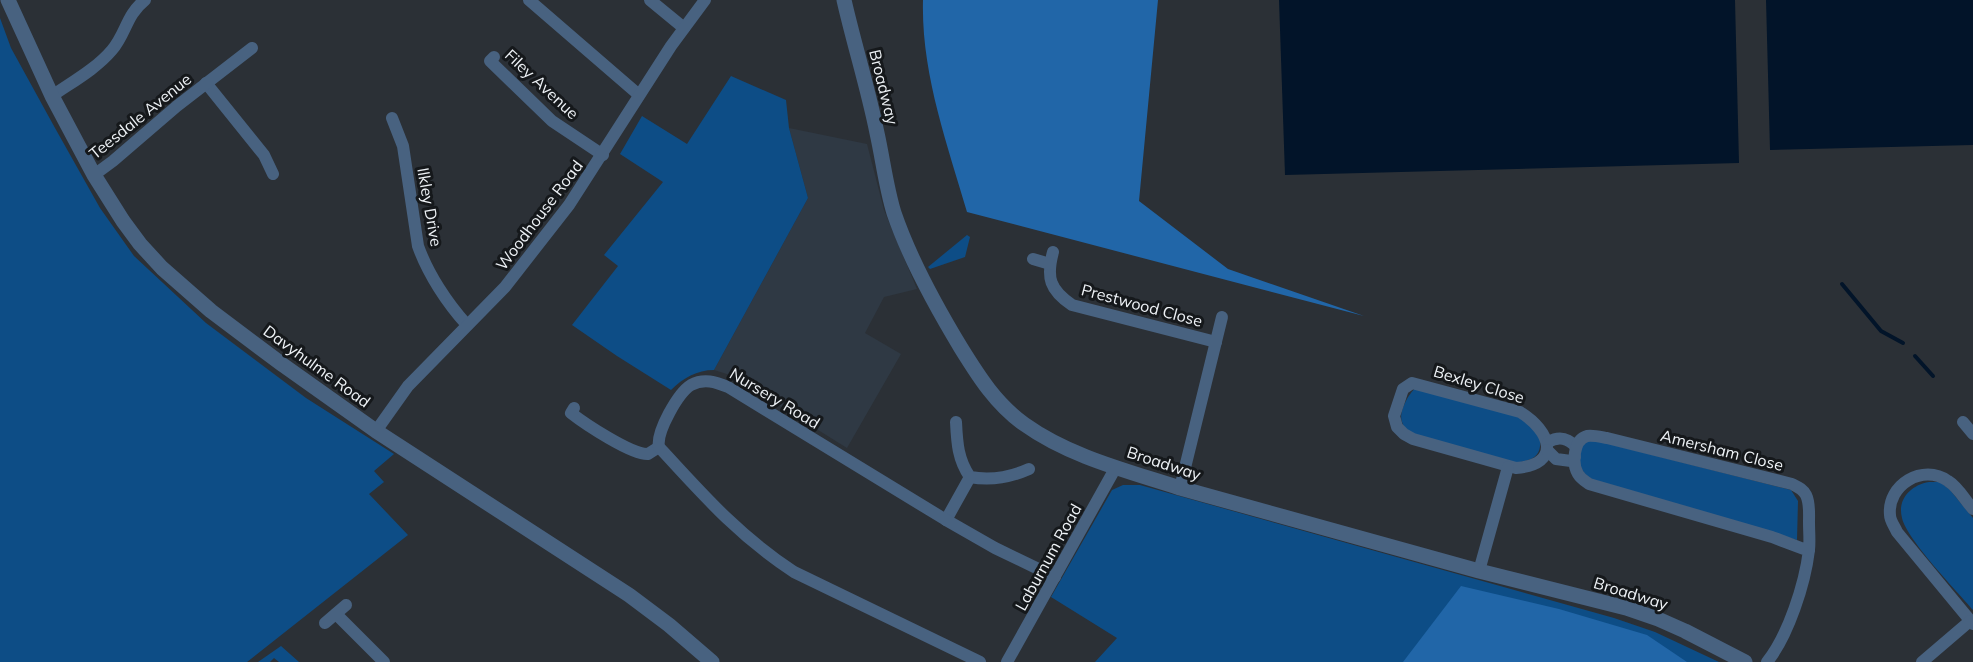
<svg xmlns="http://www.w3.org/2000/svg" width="1973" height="662" font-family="Mulish,sans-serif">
  <rect width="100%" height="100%" fill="#2b3036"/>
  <path fill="#2f3944" d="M789,128l78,16 17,66 33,79 -33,8 -19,36 36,21 -54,94 -117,-73 -16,-5 94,-172z"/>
  <g fill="#0d4d86">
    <path d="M0,18l11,30 44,80 45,80 34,48 72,67 100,75 88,56 -20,17 10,11 -15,12 39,41 -161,127h-247z"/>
    <path d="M731,76l55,24 3,28 19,70 -94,172c-17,0 -31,8 -43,20l-54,-34 -45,-31 46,-59 -14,-11 59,-73 -43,-28 22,-38 45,28z"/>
    <path d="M967,235l3,2 -5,20 -35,12 -2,-2z"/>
    <path d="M1417,387l99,27 24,20c2,22 -4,26 -26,29l-94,-26c-7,-4 -16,-7 -18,-15 -4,-9 7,-30 15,-35z"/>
    <path d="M1590,439l201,51 7,11 -1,39 -196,-56c-19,-9 -22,-14 -22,-35z"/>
    <path d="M1929,482h11l10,8 23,28v92c-16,-19 -66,-70 -71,-92 -5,-19 9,-33 27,-36z"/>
    <path d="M1123,485h17l474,133 41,14 64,30h-624l22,-24 -66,-41 61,-107z"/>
    <path d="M281,646l18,16h-20l-5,-4 -4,4h-12z"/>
  </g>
  <g fill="#2166a8">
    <path d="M923,0h235l-19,201 89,68 136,47 -397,-104c-20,-69 -46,-139 -44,-212z"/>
    <path d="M1461,586l98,23 88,26 40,27h-284z"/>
  </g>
  <g fill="#021429">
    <path d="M1279,0h456l4,163 -454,12z"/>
    <path d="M1766,0h207v145l-203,5z"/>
  </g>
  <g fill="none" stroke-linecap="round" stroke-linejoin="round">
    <g stroke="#021429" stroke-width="4">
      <path d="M1842,284l39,47 22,12"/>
      <path d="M1915,356l18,20"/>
    </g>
    <g stroke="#486280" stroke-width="12">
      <path d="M529,0l110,95"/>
      <path d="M650,0l34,28"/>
      <path d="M494,57l-4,4 62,60 51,34"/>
      <path d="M206,83l58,72 9,19"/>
      <path d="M52,96c20,-14 44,-27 60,-46 14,-16 14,-35 33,-50"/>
      <path d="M392,118l11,28 15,100c10,28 29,57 49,79"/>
      <path d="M94,175l19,-14 64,-55 75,-58"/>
      <path d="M1053,252c-7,26 -3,38 19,53l144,37"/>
      <path d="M1033,259l17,5"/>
      <path d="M1412,383l108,29c31,19 42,52 -4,56l-103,-29 -9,-5 -7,-7 -3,-11 9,-27z"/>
      <path d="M574,408l-3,5c14,11 61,42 77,41l11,-7"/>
      <path d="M956,422c1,21 2,38 14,55 21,4 41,0 59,-8"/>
      <path d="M1963,422l10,12"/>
      <path d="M376,431l32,-45 97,-99 64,-82 102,-159 34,-46"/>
      <path d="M1548,442c11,-6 20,-4 28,5"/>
      <path d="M1547,450l9,9 15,2 4,-4"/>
      <path d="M1180,488l42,-171"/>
      <path d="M1973,509c-8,-9 -15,-22 -25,-28 -25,-18 -61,4 -58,34 0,6 5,12 7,17l76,92"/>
      <path d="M946,520l24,-43"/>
      <path d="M1479,571l29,-104"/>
      <path d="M336,614l48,48"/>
      <path d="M325,623l21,-18"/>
      <path d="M980,662l-186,-90c-55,-36 -91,-77 -135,-125 -3,-15 19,-54 32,-62 13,-7 25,-3 37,2l218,133 49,28 60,29"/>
      <path d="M1007,662l109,-195"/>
      <path d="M1767,662c21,-26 38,-78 42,-112 1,-9 0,-18 0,-28 0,-9 1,-19 -3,-27 -3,-6 -8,-8 -14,-11l-185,-46c-6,-1 -14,-3 -20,-2 -14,4 -15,28 -9,38 3,5 7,7 11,10l183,53 37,14"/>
      <path d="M1922,662l48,-41"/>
    </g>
    <g stroke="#486280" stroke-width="15">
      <path d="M8,0l44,96 42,79 29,46 17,23 22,24 49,43 72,54 93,66 253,164 40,30 43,37"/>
      <path d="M844,0c10,44 24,88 33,133 6,27 9,54 17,80 16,47 41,92 67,135 18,29 35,56 63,76 46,33 104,47 156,64l299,83 147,37 32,11 27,12 60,31"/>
    </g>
  </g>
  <g text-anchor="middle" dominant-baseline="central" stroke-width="6" stroke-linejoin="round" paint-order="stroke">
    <g font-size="16" fill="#eef2f6" stroke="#15181b">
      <text transform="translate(542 84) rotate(43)">Filey Avenue</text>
      <text transform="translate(884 87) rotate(76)">Broadway</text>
      <text transform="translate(140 116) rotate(-39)">Teesdale Avenue</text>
      <text transform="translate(430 207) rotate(80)">Ilkley Drive</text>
      <text transform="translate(539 215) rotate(-53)">Woodhouse Road</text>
      <text transform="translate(1142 305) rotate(15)">Prestwood Close</text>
      <text transform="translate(317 366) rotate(36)">Davyhulme Road</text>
      <text transform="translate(1479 384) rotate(17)">Bexley Close</text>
      <text transform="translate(775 398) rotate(31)">Nursery Road</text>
      <text transform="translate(1722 450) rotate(14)">Amersham Close</text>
      <text transform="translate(1164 463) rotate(18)">Broadway</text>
      <text transform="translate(1048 557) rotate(-61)">Laburnum Road</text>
      <text transform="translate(1631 593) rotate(17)">Broadway</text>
    </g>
  </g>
</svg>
